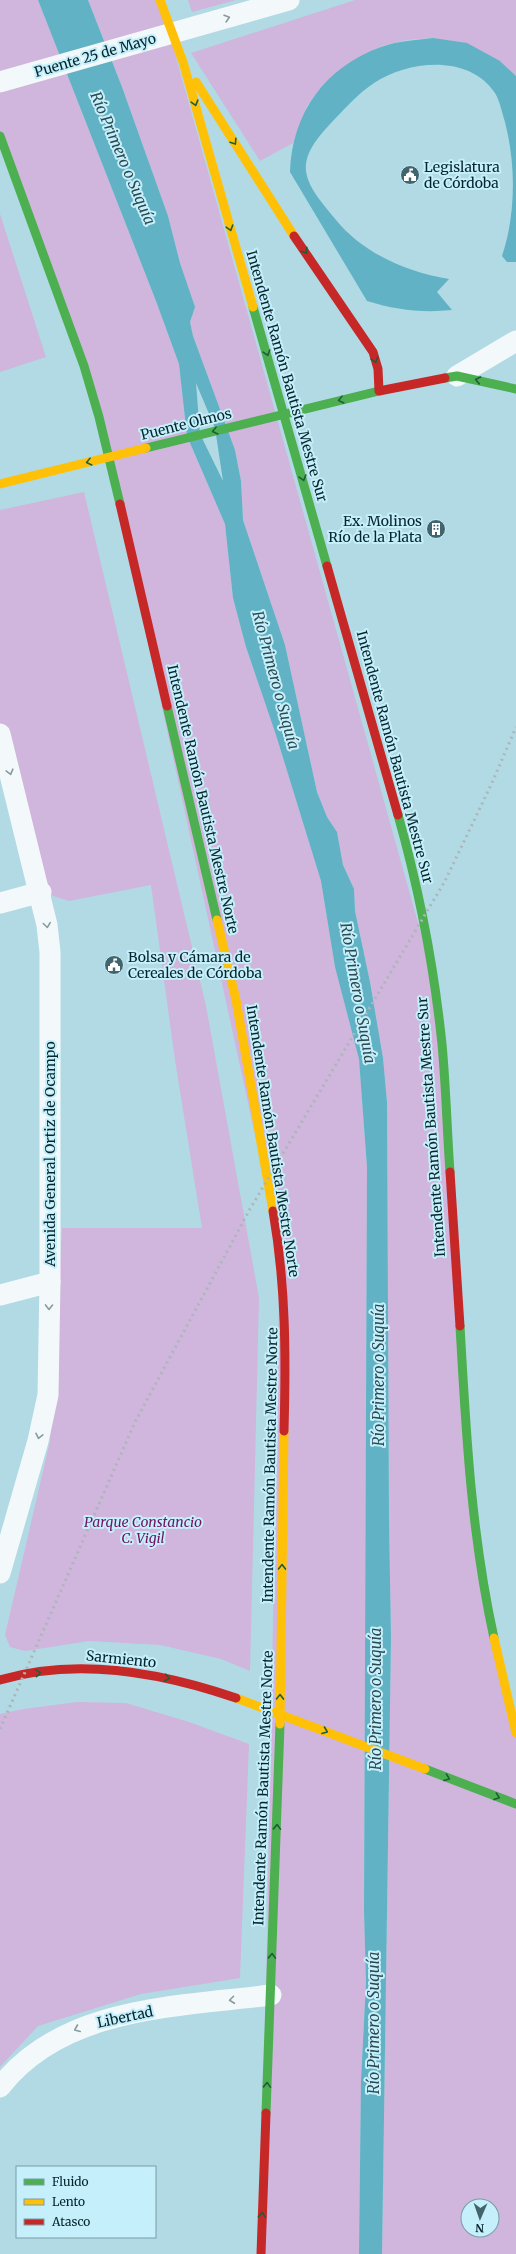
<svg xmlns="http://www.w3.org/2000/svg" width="516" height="2254" font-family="Merriweather,serif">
  <rect width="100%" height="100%" fill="#b2dae4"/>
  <g fill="#d0b5dc" fill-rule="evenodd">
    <path d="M0,0h38l118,301 23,63 8,72 38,88 8,74 13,49 30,88 45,146 14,86 24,92 8,108 -3,743 2,73 -5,97 -2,174h-98l19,-1004 -181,-833 -99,-281z"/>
    <path d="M88,0h72l274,980 36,513 46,240v521h-134l9,-617 -2,-116 -2,-419 -4,-44 -13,-76 -15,-71 -1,-22 -11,-24 -6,-33 -10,-15 -10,-25 -32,-147 -42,-125 -2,-39 -6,-31 -42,-114 -3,-14 5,-15 -15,-44 -12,-47 -46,-129zM468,2206h24v24h-24z"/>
    <path d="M188,0h48l-44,12z"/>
    <path d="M355,0h161v76l-16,-15 -67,-23 -27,2 -24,6 -38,21 -21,18 -16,21 -14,37 -33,18 -69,-108z"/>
    <path d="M0,214l46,143 -46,15z"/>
    <path d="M84,492l122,514 53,292 -9,373 -29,-12 -61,-14 -71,-4 -64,10 -15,-4 -5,-12 45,-194 12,-213h140l-27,-168 -24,-175 -82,16 -28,-9 -41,-158v-224z"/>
    <path d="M77,1702l49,1 63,19 60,22 -9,234 -99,16 -103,32 -38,41v-353l24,-5z"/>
  </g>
  <g fill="#60b2c4" fill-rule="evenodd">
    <path d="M38,0h50l34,87 46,129 12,47 15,44 -5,15 3,14 42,114 6,31 2,39 42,125 32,147 10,25 10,15 6,33 11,24 1,22 15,71 13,76 4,44 2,419 2,116 -9,617h-23l2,-174 5,-97 -2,-73 3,-743 -8,-108 -24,-92 -14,-86 -45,-146 -30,-88 -13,-49 -8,-74 -38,-88 -8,-72 -23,-63zM196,383l19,45 8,53 -23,-47z"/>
    <path d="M433,38l34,5 33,18 16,15v186h-9l-5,-6c14,-42 14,-91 3,-134 -3,-9 -5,-21 -10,-29 -26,-39 -86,-33 -121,-10 -15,10 -29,25 -42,39 -12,13 -28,30 -26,49 2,18 20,36 30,49 28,34 71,52 113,59l-12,13 15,18c-30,3 -56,0 -85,-9l-77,-129c2,-59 35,-105 91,-125 17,-6 35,-7 52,-9z"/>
  </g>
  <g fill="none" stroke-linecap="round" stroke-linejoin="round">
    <g stroke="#f3f9fb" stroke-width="21">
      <path d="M0,82l289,-82"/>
      <path d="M457,376l59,-35"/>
      <path d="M0,734l47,191 3,27v330l-2,113 -10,46 -38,132"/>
      <path d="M0,903l41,-11"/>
      <path d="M0,1295l50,-13"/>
      <path d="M0,2087c63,-81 177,-80 271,-92"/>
    </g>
    <g stroke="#4caf50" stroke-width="9">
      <path d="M0,136l84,230 15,51 21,87"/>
      <path d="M253,307l74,259"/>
      <path d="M445,378l12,-2 59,13"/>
      <path d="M146,448l233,-57"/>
      <path d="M167,706l50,214"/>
      <path d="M398,815c21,74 36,152 44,229 4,43 5,86 8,128"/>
      <path d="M460,1326c6,106 11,207 34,312"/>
      <path d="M425,1769l91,35"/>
      <path d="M266,2113l14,-389"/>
    </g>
    <g stroke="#ffc107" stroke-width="9">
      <path d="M160,0l23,62 70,245"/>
      <path d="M196,82l98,154"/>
      <path d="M0,484l146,-36"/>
      <path d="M217,920l19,80 37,211"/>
      <path d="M494,1638l22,95"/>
      <path d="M236,1698l189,71"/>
      <path d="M280,1724l4,-293"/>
    </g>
    <g stroke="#c62828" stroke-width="9">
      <path d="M294,236l79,116 5,17 1,22 66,-13"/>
      <path d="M120,504l47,202"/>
      <path d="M327,566l71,249"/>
      <path d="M450,1172l10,154"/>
      <path d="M273,1211c13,75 13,145 11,220"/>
      <path d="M0,1680c76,-23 163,-7 236,18"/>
      <path d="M261,2254l5,-141"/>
    </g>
    <path stroke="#acb6ba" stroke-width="3" stroke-dasharray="2 4" stroke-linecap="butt" d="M0,1729l135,-307 115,-213 195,-328 46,-96 25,-58"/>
  </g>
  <defs><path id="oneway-chevron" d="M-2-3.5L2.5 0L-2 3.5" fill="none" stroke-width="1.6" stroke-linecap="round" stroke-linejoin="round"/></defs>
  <g stroke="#889a9e">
    <use href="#oneway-chevron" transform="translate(227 18) rotate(-16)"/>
    <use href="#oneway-chevron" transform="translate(10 772) rotate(75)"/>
    <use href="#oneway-chevron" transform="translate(47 925) rotate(82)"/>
    <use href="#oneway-chevron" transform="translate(49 1307) rotate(91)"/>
    <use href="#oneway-chevron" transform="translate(39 1436) rotate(102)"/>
    <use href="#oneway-chevron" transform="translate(232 2000) rotate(173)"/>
    <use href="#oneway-chevron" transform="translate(77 2029) rotate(157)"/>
  </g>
  <g stroke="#215c3a">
    <use href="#oneway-chevron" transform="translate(195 103) rotate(74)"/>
    <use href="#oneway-chevron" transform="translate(234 142) rotate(57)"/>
    <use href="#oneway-chevron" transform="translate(230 228) rotate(73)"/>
    <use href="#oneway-chevron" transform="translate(305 251) rotate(56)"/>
    <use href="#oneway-chevron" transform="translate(267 353) rotate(73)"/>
    <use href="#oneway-chevron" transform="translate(375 360) rotate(73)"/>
    <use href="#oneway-chevron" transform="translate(478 380) rotate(-168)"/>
    <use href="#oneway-chevron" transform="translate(341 400) rotate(166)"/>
    <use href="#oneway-chevron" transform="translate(215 431) rotate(166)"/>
    <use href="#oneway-chevron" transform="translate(89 462) rotate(166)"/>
    <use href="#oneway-chevron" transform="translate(303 478) rotate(74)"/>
    <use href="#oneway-chevron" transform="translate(282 1567) rotate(-89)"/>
    <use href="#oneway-chevron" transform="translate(38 1673) rotate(-5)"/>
    <use href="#oneway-chevron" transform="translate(167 1678) rotate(11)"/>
    <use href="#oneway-chevron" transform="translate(280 1697) rotate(-89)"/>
    <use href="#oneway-chevron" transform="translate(325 1731) rotate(21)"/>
    <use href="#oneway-chevron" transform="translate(447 1778) rotate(21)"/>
    <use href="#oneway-chevron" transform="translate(497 1797) rotate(20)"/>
    <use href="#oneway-chevron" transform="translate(277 1827) rotate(-88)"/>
    <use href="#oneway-chevron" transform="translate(272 1956) rotate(-88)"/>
    <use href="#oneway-chevron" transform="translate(267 2085) rotate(-88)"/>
    <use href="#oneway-chevron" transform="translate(262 2215) rotate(-88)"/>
  </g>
  <defs>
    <symbol id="civic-disc" viewBox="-11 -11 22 22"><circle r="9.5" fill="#42646c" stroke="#c5effa"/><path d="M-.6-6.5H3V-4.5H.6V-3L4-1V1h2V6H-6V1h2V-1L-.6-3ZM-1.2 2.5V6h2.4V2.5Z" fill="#fff"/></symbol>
    <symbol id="building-disc" viewBox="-11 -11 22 22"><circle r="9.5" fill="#42646c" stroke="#c5effa"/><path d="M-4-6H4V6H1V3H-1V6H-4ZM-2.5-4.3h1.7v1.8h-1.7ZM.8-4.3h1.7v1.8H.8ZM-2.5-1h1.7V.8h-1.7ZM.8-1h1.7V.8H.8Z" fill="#fff"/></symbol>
  </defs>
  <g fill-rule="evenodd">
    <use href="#civic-disc" x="399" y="164" width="22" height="22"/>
    <use href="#building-disc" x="425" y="518" width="22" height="22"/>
    <use href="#civic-disc" x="103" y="954" width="22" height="22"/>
  </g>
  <g text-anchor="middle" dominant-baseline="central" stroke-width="4" stroke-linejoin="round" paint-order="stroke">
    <g font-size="14" fill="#05252c" stroke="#c5effa">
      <text transform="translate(95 55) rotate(-16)">Puente 25 de Mayo</text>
      <text transform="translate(287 376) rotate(74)">Intendente Ramón Bautista Mestre Sur</text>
      <text transform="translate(186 424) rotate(-14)">Puente Olmos</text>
      <text transform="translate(395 757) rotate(75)">Intendente Ramón Bautista Mestre Sur</text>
      <text transform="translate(203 799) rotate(77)">Intendente Ramón Bautista Mestre Norte</text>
      <text transform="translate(431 1127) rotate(-94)">Intendente Ramón Bautista Mestre Sur</text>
      <text transform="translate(273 1141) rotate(81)">Intendente Ramón Bautista Mestre Norte</text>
      <text transform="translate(50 1154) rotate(-90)">Avenida General Ortiz de Ocampo</text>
      <text transform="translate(270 1465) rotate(-89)">Intendente Ramón Bautista Mestre Norte</text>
      <text transform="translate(121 1659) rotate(6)">Sarmiento</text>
      <text transform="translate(263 1788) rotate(-88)">Intendente Ramón Bautista Mestre Norte</text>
      <text transform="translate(125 2017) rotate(-12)">Libertad</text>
    </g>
    <g font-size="14" fill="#05252c" stroke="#c5effa" text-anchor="start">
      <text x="424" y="167">Legislatura<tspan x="424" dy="16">de Córdoba</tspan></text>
      <text x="422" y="521" text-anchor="end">Ex. Molinos<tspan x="422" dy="16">Río de la Plata</tspan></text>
      <text x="128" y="957">Bolsa y Cámara de<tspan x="128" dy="16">Cereales de Córdoba</tspan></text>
    </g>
    <g font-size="14" font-style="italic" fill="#701463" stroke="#c5effa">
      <text x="143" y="1522">Parque Constancio<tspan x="143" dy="16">C. Vigil</tspan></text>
    </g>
    <g font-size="15" font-style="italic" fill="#2b4950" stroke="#c5effa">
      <text transform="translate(123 158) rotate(67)">Río Primero o Suquía</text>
      <text transform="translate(276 680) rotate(75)">Río Primero o Suquía</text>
      <text transform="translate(358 993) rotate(80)">Río Primero o Suquía</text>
      <text transform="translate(378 1375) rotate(-90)">Río Primero o Suquía</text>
      <text transform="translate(375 1699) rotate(-90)">Río Primero o Suquía</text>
      <text transform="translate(373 2023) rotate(-90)">Río Primero o Suquía</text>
    </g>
  </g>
  <rect x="16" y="2166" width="140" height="72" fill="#c5effa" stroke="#789ea8"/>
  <rect x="24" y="2179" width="20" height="6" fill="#4caf50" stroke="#789ea8"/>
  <text x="52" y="2186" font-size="12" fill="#05252c">Fluido</text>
  <rect x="24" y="2199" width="20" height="6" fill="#ffc107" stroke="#789ea8"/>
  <text x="52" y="2206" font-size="12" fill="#05252c">Lento</text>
  <rect x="24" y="2219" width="20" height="6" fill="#c62828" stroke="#789ea8"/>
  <text x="52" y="2226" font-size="12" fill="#05252c">Atasco</text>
  <g transform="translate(480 2218) rotate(182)"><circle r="19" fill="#c5effa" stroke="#789ea8"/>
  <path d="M0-3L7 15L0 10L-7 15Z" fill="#42646c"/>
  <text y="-6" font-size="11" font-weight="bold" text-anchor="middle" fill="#05252c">N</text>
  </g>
</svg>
